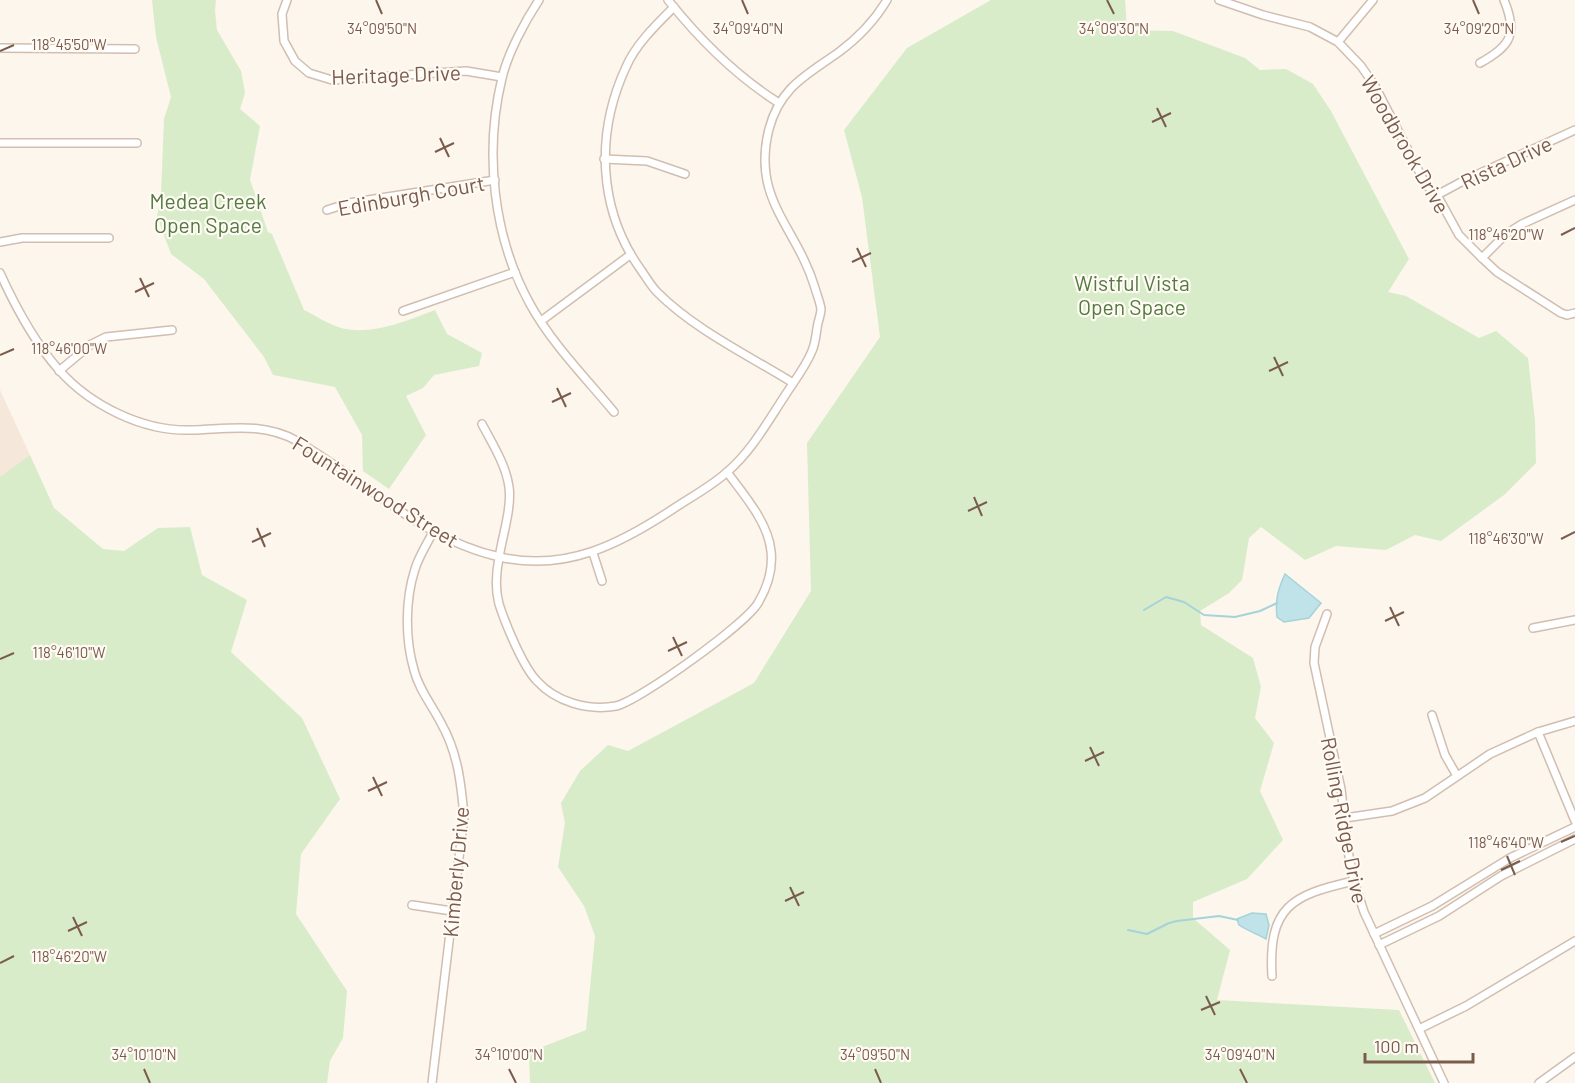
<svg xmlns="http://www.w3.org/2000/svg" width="1575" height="1083" font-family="Barlow,sans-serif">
  <rect width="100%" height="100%" fill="#fdf6ec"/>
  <path fill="#f5e8da" d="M0,390l30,65 -28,22h-2z"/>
  <g fill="#d8ecc9">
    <path d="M152,0h64l-1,11 2,19 24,41 4,22 -5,16 20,17 -10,54 18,52 4,2 32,76c11,5 22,13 34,17 31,10 68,-6 97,-17l12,24 35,19 -3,13 -45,9 -11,13 -17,8 20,39 -37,54 -26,-18 -1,-36 -27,-48 -62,-12 -9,-18 -60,-78 -33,-25 -14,-38 4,-21 3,-76 7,-22 -15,-60z"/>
    <path d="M991,0h134l2,30 46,1 72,27 15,12 26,-1 27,15 18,27 78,148 -21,33 18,4 73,42 17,-7 32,27 7,63 1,42 -32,32 -63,46 -26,-6 -29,15 -50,-4 -31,14 -44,-33 -12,11 -7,42 -13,13 -29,18 1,14 52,33 8,29 -6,31 19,25 -14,48 23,49 -36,39 -54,23v16l37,32 -13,50 182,10 36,73h-905l-1,-31 57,-22 9,-94 -11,-30 -26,-39 7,-44 -4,-20 19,-32 28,-26 20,6 126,-68 57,-92 -4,-148 73,-106 -18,-140 -18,-67 63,-82z"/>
    <path d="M30,455l24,53 49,41 21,2 34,-23 32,-1 12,48 45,25 -16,52 71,66 38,81 -39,55 -5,60 51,77 -4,47 -13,23 -3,22h-327v-606z"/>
  </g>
  <g fill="#bfe3e8" stroke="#a5d3da" stroke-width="1.5">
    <path d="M1285,574l36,29 -12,15 -25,4 -7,-5c-2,-17 1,-28 8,-43z"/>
    <path d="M1252,913l14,1 3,11 -3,14c-9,-5 -18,-8 -27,-14l-2,-6z"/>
  </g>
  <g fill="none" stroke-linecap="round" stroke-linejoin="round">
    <g stroke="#a5d3da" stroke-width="2">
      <path d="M1144,610l22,-13 18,5 20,13 31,2 25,-6 17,-8"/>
      <path d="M1128,930l19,4 22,-11 8,-2 42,-5 19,4"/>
    </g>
    <defs>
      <g id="street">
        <path d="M287,0l-5,14 2,27 11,20 14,12 23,7 134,-9 36,6"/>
        <path d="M539,0c-14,21 -31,53 -37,78 -18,74 -9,159 28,226 22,40 55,73 84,108"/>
        <path d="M668,0c32,40 68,76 111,103"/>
        <path d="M1219,0l44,15 47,12 28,15 23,24 14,20 51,99 11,10 22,40 23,23 15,14 64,41 6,2 8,-2"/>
        <path d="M674,7c-18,18 -38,37 -48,60 -31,67 -28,143 15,203 5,7 10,16 16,22 38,38 91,63 136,91"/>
        <path d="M1338,42l35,-42"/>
        <path d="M0,48l135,1"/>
        <path d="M1480,63c31,-17 38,-29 24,-63"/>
        <path d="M0,143h137"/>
        <path d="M604,159l43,2 38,13"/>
        <path d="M1437,195l28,-15 110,-50"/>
        <path d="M327,210l22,-7 146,-23"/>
        <path d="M0,242l22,-4h87"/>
        <path d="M1482,258l24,-24 16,-10 53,-24"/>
        <path d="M0,273c15,33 35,70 59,97 32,36 85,62 133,60 37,-1 71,-8 105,11 67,39 125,99 203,116 66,15 120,-13 173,-48 18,-12 37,-22 53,-36 26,-22 42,-52 60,-79 9,-14 20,-28 26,-43 4,-9 4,-19 6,-28 1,-4 3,-10 3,-14 -1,-7 -4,-14 -6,-21 -18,-61 -64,-88 -46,-159 11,-42 38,-54 70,-77 19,-14 36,-32 48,-52"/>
        <path d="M403,311l112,-39"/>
        <path d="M541,321l89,-66"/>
        <path d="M59,371l31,-26 16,-8 66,-7"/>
        <path d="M482,424c10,19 24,41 27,63 3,21 -7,50 -10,71 -3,15 -4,31 0,46 6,19 24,63 38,77 19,21 51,30 79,25 23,-5 130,-82 142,-103 9,-15 15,-34 13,-52 -3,-29 -27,-56 -44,-79"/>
        <path d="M593,553l9,28"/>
        <path d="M1327,614l-12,33 -1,16 27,126 7,62 6,30 10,31 80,171"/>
        <path d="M1533,628l42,-8"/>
        <path d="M1432,715l13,40 12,21"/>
        <path d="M1538,732l37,89"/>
        <path d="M1345,818l47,-7 33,-13 65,-44 48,-22 37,-11"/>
        <path d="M412,905l40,6"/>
        <path d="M1374,934l58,-28 78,-48 65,-31"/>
        <path d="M1379,945l60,-29 62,-40 74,-37"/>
        <path d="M1272,976c-4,-69 19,-81 82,-95"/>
        <path d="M1419,1029l47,-23 109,-65"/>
        <path d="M432,1083l32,-267c-3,-33 -6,-63 -23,-93 -9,-18 -22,-33 -27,-53 -9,-31 -9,-70 1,-101 4,-13 12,-25 18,-37"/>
        <path d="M1539,1083l36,-26"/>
      </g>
    </defs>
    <use href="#street" stroke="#d1beb0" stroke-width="10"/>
    <use href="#street" stroke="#fff" stroke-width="7"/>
  </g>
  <path fill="none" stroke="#7a5c4d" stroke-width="2" d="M376,0l6,14M742,0l6,14M1107,0l7,14M1473,0l6,14M0,51l14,-6M1157,108l9,19M1152,122l19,-9M440,138l9,19M435,152l19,-9M1561,235l14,-7M857,248l9,19M852,262l19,-9M140,278l9,19M135,292l19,-9M0,355l14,-6M1274,357l9,19M1269,371l19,-9M557,388l9,19M552,402l19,-9M974,497l8,19M968,511l19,-9M257,528l8,19M1561,539l14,-7M252,542l19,-9M1390,607l9,19M1385,621l19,-9M673,637l9,19M668,651l19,-9M0,659l14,-6M1090,747l9,19M1085,761l19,-9M373,777l9,19M368,791l19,-9M1561,842l14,-6M1507,856l8,19M1501,870l19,-9M790,887l9,19M785,901l19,-9M73,917l9,19M68,931l19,-9M0,963l14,-7M1206,996l9,19M1201,1010l19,-8M144,1069l6,14M509,1069l7,14M875,1069l6,14M1240,1069l7,14"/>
  <g text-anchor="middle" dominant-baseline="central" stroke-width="4.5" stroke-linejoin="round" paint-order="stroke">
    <g font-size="21" fill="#7a5c4d" stroke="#fffaf3">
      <text transform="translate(396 74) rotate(-2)">Heritage Drive</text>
      <text transform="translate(1406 144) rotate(60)">Woodbrook Drive</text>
      <text transform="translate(1506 162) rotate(-25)">Rista Drive</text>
      <text transform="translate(411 195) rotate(-10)">Edinburgh Court</text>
      <text transform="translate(376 491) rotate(32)">Fountainwood Street</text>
      <text transform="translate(1345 820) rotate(79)">Rolling Ridge Drive</text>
      <text transform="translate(455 872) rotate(-85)">Kimberly Drive</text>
    </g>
    <g font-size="21" fill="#537a41" stroke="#fffaf3">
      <text x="208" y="200">Medea Creek<tspan x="208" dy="24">Open Space</tspan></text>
      <text x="1132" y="282">Wistful Vista<tspan x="1132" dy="24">Open Space</tspan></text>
    </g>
  </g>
  <g font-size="15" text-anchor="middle" fill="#7a5c4d" stroke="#fffaf3" stroke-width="4.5" stroke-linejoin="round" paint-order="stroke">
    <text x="1479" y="34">34°09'20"N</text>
    <text x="382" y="34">34°09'50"N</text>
    <text x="748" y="34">34°09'40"N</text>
    <text x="1114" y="34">34°09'30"N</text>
    <text x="69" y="50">118°45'50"W</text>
    <text x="1506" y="240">118°46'20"W</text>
    <text x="69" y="354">118°46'00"W</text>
    <text x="1506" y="544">118°46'30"W</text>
    <text x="69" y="658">118°46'10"W</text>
    <text x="1506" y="848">118°46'40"W</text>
    <text x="69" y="962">118°46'20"W</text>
    <text x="144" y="1060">34°10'10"N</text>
    <text x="509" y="1060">34°10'00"N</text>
    <text x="875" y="1060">34°09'50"N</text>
    <text x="1240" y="1060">34°09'40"N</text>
  </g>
  <path d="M1365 1053v9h108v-9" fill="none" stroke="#7a5c4d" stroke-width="3"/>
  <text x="1374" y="1053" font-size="18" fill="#7a5c4d" stroke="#fffaf3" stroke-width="4.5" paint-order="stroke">100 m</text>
</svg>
